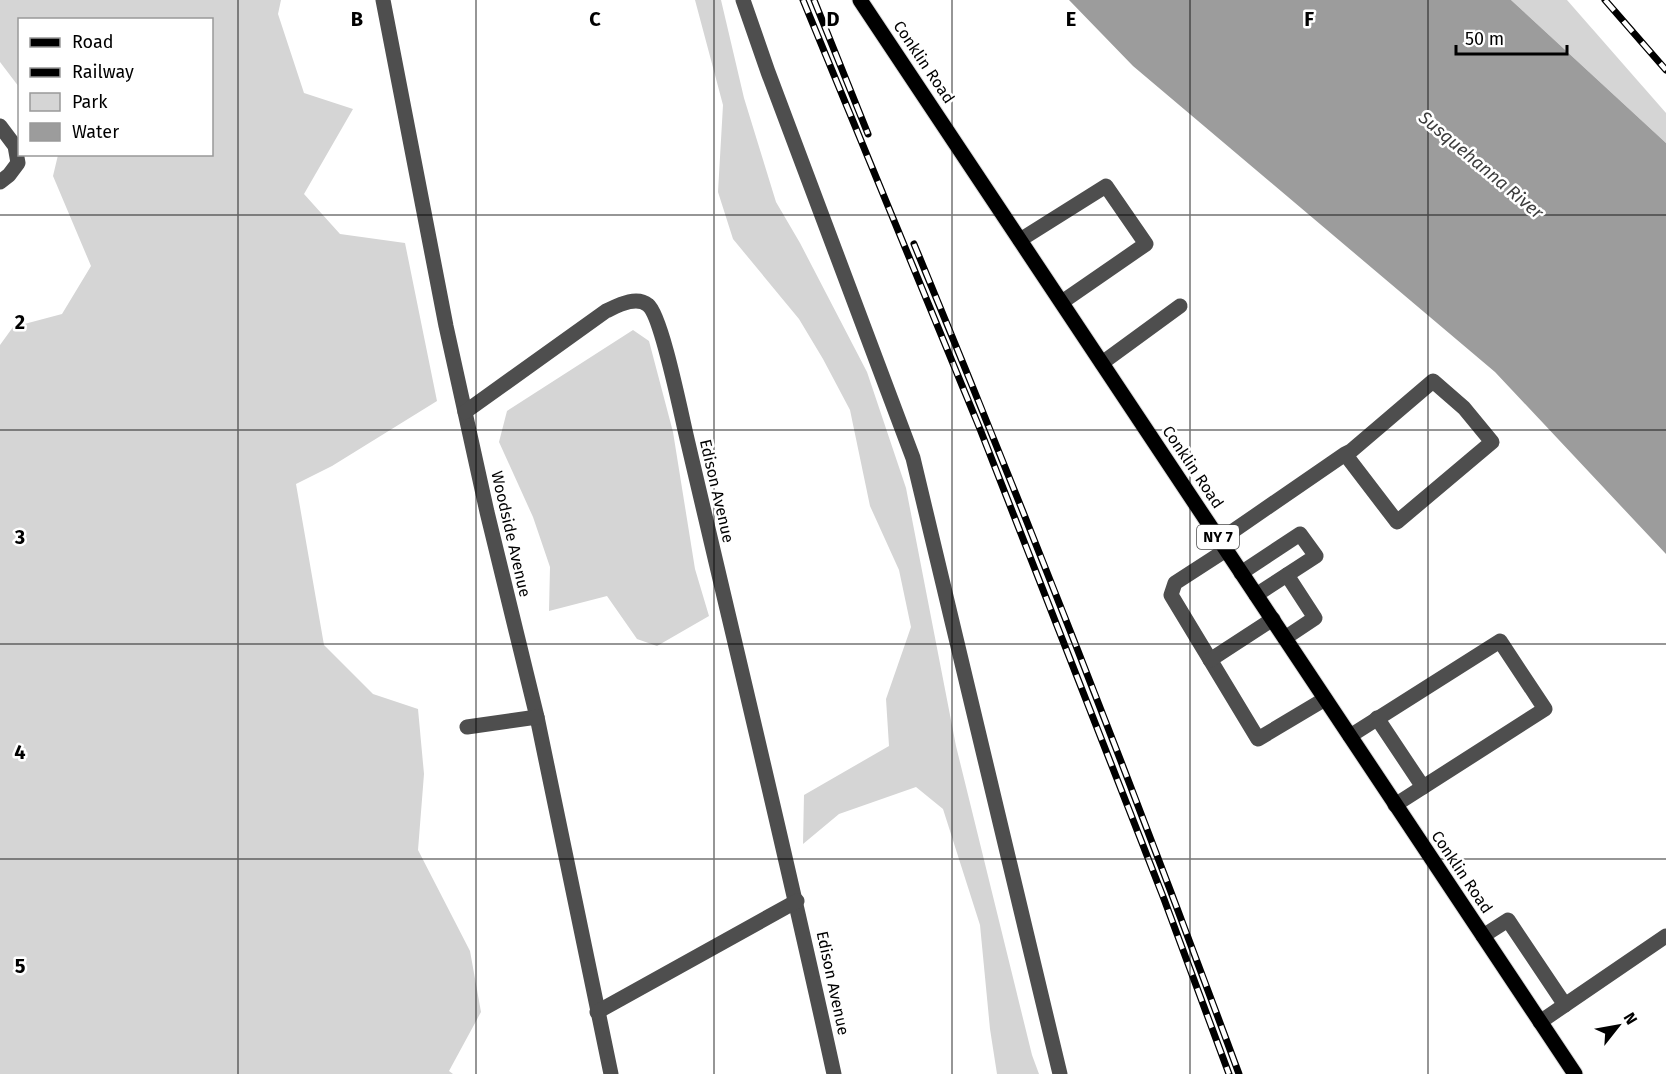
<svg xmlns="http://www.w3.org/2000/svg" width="1666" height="1074" font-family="'Fira Sans',sans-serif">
  <rect width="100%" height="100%" fill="#fff"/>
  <g fill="#d5d5d5">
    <path d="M0,0h281l-3,14 26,79 49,16 -49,85 36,40 65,9 32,158 -105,65 -36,18 28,161 49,49 45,15 6,65 -6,76 52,101 11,61 -32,59 4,3h-453v-729l13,-18 49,-13 29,-48 -38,-90 5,-21 154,-1v-134h-192l-1,67 -19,-25z"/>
    <path d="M695,0h26l23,98 32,104 24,41 67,129 39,116 50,258 76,309 7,19h-42l-7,-45 -10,-104 -37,-116 -27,-22 -77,27 -36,30 1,-49 85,-49 -3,-47 25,-72 -12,-57 -29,-64 -20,-96 -27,-51 -24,-40 -66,-80 -15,-47 5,-87z"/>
    <path d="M1511,0h56l99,113v30z"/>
    <path d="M633,330l16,11 24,91 22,137 14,47 -52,30 -20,-7 -30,-43 -58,15 1,-44 -17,-50 -34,-75 8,-31z"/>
  </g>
  <path fill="#9c9c9c" d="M1069,0h442l155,143v411l-171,-182 -362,-306z"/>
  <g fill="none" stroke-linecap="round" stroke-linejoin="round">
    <defs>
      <path id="major" d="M860,0l715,1074"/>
    </defs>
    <use href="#major" stroke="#dbdbdb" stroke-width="17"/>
    <g stroke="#4e4e4e" stroke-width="15">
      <path d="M383,0l63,326 41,186 50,205 74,357"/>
      <path d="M743,0l25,72 145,386 147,616"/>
      <path d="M0,126l15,20 3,17 -9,12 -9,7"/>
      <path d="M1020,240l86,-54 40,58 -84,58"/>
      <path d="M1102,363l78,-57"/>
      <path d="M465,412l141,-101c11,-5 30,-16 42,-6 14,11 34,114 40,138 49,210 100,420 146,631"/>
      <path d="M1220,540l125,-86 6,-3 82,-70 31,27 28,34 -95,80 -52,-68"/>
      <path d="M1226,550l-51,33 -4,12 87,144 67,-40"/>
      <path d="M1241,573l59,-39 16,22 -60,39"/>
      <path d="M1285,638l30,-20 -28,-43"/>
      <path d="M1210,660l63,-41"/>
      <path d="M1377,718l46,69"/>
      <path d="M467,727l70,-10"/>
      <path d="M1350,736l150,-95 45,68 -150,96"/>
      <path d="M1483,936l25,-16 57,85"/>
      <path d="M597,1012l200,-111"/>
      <path d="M1540,1022l126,-86"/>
    </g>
    <use href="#major" stroke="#000" stroke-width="15"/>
    <defs>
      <g id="rail">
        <path d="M803,0l177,429 184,470 65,175"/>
        <path d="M814,0l54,134"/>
        <path d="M1605,0l61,70"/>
        <path d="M914,244c114,275 222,551 325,830"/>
      </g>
    </defs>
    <use href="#rail" stroke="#000" stroke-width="7"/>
    <use href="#rail" stroke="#fff" stroke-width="4.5" stroke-dasharray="14" stroke-linecap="butt"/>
  </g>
  <path fill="none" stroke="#000" stroke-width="1.5" stroke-opacity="0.55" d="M238,0v1074M476,0v1074M714,0v1074M952,0v1074M1190,0v1074M1428,0v1074M0,215h1666M0,430h1666M0,644h1666M0,859h1666"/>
  <g text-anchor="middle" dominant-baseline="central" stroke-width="5" stroke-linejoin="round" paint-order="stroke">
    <rect fill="#fff" stroke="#4c4c4c" stroke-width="1.5" x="1197" y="525" width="42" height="24" rx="4.5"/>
    <g font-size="15" font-weight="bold" fill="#000">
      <text x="1218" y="537">NY 7</text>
    </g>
    <g font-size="16" fill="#000" stroke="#fff">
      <text transform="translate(924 62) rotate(56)">Conklin Road</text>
      <text transform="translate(1193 467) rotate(56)">Conklin Road</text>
      <text transform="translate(717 491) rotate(77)">Edison Avenue</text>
      <text transform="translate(511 534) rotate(77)">Woodside Avenue</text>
      <text transform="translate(1462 872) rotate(56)">Conklin Road</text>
      <text transform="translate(833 983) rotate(78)">Edison Avenue</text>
    </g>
    <g font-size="18" font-style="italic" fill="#3d3d3d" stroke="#fff">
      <text transform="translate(1481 165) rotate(40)">Susquehanna River</text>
    </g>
  </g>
  <g font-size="20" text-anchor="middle" font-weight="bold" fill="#000" stroke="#fff" stroke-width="5" stroke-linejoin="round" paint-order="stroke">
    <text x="357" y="26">B</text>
    <text x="595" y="26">C</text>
    <text x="833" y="26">D</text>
    <text x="1071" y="26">E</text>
    <text x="1309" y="26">F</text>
    <text x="20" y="329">2</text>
    <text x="20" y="544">3</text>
    <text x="20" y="759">4</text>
    <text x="20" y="973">5</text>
  </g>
  <rect x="18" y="18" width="195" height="138" fill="#ffffff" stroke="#999999" stroke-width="1.5"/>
  <rect x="30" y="38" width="30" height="9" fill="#000000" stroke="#999999" stroke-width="1.5"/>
  <text x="72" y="48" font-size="18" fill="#000000">Road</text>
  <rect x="30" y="68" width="30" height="9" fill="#000000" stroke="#999999" stroke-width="1.5"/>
  <text x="72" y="78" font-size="18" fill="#000000">Railway</text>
  <rect x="30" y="93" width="30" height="18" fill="#d5d5d5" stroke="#999999" stroke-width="1.5"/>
  <text x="72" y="108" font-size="18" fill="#000000">Park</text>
  <rect x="30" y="123" width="30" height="18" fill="#9c9c9c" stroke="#999999" stroke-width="1.5"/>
  <text x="72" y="138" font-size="18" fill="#000000">Water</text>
  <g transform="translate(1618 1026) rotate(59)" stroke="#ffffff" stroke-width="4.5" paint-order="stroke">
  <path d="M0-4.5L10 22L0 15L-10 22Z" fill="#000000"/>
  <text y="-9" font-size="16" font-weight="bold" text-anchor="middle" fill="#000000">N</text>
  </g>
  <path d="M1456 45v9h111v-9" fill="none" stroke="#000000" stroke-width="3"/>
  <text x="1465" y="45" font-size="18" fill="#000000" stroke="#ffffff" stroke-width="4.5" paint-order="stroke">50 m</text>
</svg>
